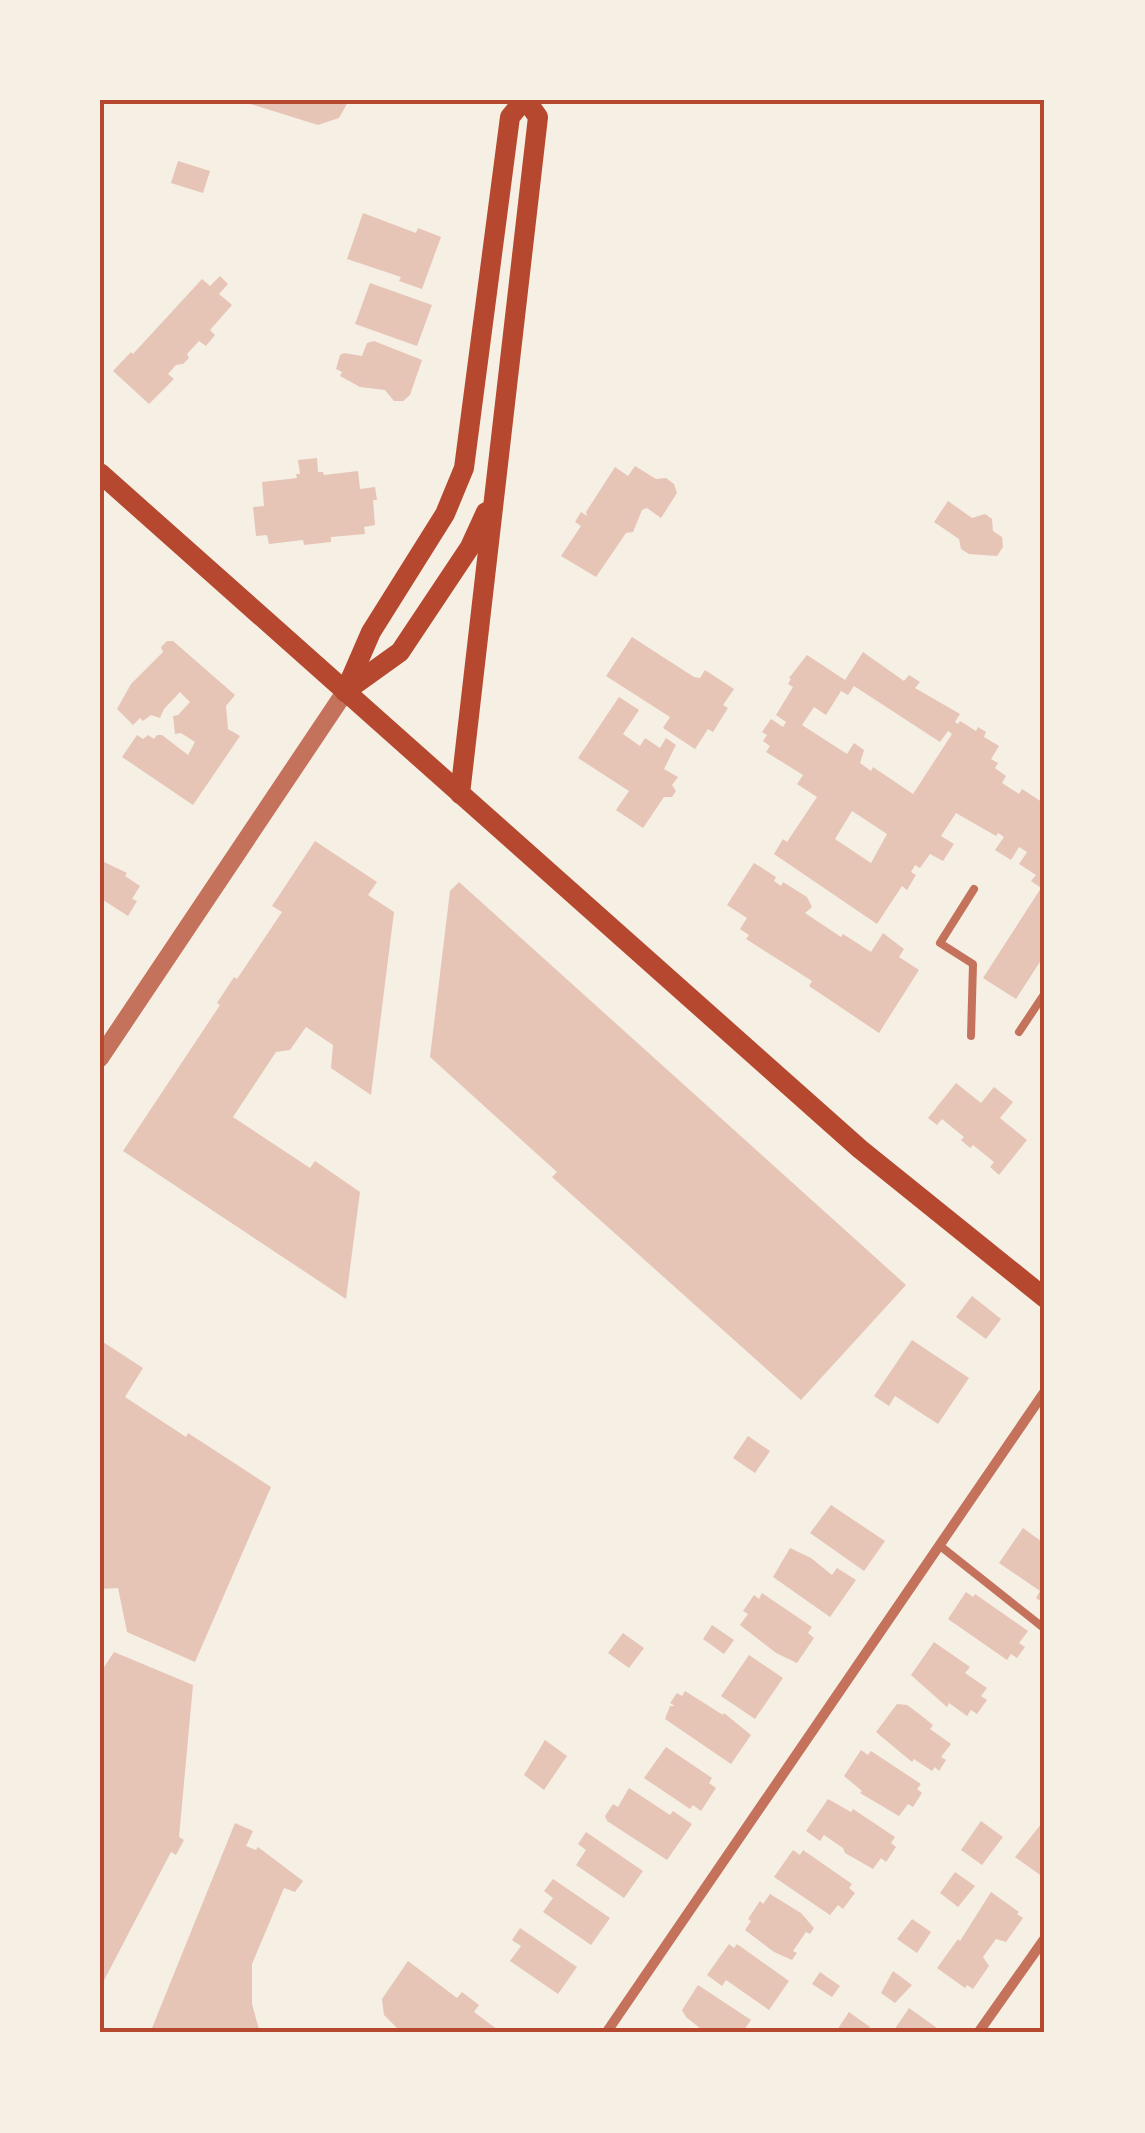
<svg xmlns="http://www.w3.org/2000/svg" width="1145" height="2133" font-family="'Archivo Narrow',sans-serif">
  <rect width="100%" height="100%" fill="#f6efe4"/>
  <g fill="#e6c5b7" fill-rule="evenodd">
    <path d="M349,100l-10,18 -21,7 -77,-24z"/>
    <path d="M178,161l32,10 -7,22 -32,-10z"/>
    <path d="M363,213l53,20 2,-5 23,9 -19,52 -23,-8 2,-4 -54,-18z"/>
    <path d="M220,276l8,8 -9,10 13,11 -22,25 5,5 -9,11 -7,-5 -12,13 2,4 -6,6 -7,1 -8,9 6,5 -25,25 -36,-33 18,-19 2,2 69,-75 8,7z"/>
    <path d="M370,283l62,22 -15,41 -62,-22z"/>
    <path d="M374,341l48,19 -12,35 -7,6h-9l-9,-11 -25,-3 -20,-11 2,-4 -6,-3 4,-14 4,-2 18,3 5,-13z"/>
    <path d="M317,458l1,14h5l1,3 34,-4 2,18 15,-2 2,13h-4l2,25 -11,2 1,7 -34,3v5l-27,3 -1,-5 -34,4 -2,-9 -11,1 -3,-29 11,-1 -2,-24 35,-4 -1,-4h4l-2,-14z"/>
    <path d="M635,466l21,13 10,-1 8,6 3,9 -16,25 -14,-10 -5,2 -9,22 -7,1 -30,44 -35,-21 20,-30 -6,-4 6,-10 6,4 -1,-4 29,-45 13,9z"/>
    <path d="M948,501l24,17 13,-4 7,5 1,12 9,6 1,10 -6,9 -28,-2 -8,-5 -2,-10 -25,-17z"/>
    <path d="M632,637l62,40 6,1 5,-8 29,19 -11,16 5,3 -15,24 -5,-3 -13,20 -32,-21 7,-11 -64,-41z"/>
    <path d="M167,641h6l62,54 -9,11 2,23 12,7 -47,69 -71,-48 15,-22 6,4 5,-4 6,4 3,-4h5l26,20 7,-13 -14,-9 -6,1 -2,-18 5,-1 12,-13 -10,-10 -16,17 -4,9 -9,-3 -8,6 -3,-3 -7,7 -16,-16 14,-25 32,-32 -2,-5z"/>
    <path d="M863,652l41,29 5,-6 11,7 -5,6 45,26 -5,8 3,2 2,-3 16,10 2,-4 8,5 -2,5 15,9 -8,13 7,4 -3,5 11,8 -4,7 17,11 3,-5 23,15v150l-29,45 -33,-21 58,-90 -10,-7 5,-6 -17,-11 8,-12 -8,-5 -8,13 -16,-10 9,-13 -6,-4 -2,3 -40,-23 -15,23 13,8 -11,17 -13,-7 -10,14 -5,-3 -4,7 5,3 -9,15 -5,-4 -25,38 -103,-70 9,-15 4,3 30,-45 -20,-13 6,-9 -37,-23 4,-6 -7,-5 4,-6 -5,-3 9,-13 12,8 3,-5 -10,-7 17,-28 -5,-3 3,-5 -2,-1 18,-23 38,25zM854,686l86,56 8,-11 4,3 -39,60 -40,-27 -2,4 -11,-8 4,-13 -10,-7 -7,11 -45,-29 12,-18 12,8 15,-24 7,4zM852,811l35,23 -16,29 -36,-24z"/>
    <path d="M619,697l20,13 -16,24 17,12 5,-8 15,10 6,-10 10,7 -12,24 14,8 -6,8 4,6 -4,6h-8l-21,31 -27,-18 13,-19 -51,-33z"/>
    <path d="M315,841l62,41 -9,13 26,17 -23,183 -40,-27 2,-23 -27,-18 -16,23 -14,2 -43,65 77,51 5,-7 45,31 -14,107 -223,-148 97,-146 -3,-2 17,-26 3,2 45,-67 -10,-6z"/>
    <path d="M100,860l27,13 -2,3 15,10 -8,13 5,2 -9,15 -28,-18z"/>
    <path d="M754,863l22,14 -2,4 7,5 2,-4 24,15 5,10 -7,6 36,24 2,-3 28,18 12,-19 21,16 -5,8 20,13 -40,63 -70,-47 3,-5 -66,-42 3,-4 -9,-6 7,-11 -20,-13z"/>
    <path d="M459,882l447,403 -105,115 -249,-223 5,-5 -127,-115 20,-166z"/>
    <path d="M956,1083l25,20 13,-16 19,15 -13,16 27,22 -28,35 -9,-8 4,-5 -21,-17 -3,3 -9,-8 3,-3 -22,-18 -5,6 -9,-7z"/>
    <path d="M972,1296l29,23 -15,20 -30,-22z"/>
    <path d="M100,1340l43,28 -18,29 61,40 2,-4 83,54 -76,175 -68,-30 -9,-44 -18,1z"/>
    <path d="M912,1340l57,38 -31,46 -43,-28 -6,10 -15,-10z"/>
    <path d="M748,1436l22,15 -15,22 -22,-15z"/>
    <path d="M831,1505l54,36 -21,30 -54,-38z"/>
    <path d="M1023,1528l22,16v60l-9,-6 4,-7 -41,-28z"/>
    <path d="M790,1548l21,10 21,17 5,-7 19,12 -26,37 -57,-40z"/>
    <path d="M966,1592l7,5 2,-3 53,37 -9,12 6,4 -8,11 -6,-4 -4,6 -59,-41z"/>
    <path d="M762,1593l50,34 -4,6 6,5 -17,25 -21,-10 -36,-28 8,-11 -5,-3 11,-16 5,4z"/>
    <path d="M712,1625l22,15 -10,14 -21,-15z"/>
    <path d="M623,1633l21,15 -15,20 -21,-15z"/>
    <path d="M934,1642l36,25 -5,6 22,15 -6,8 6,4 -10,14 -6,-4 -4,6 -18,-13 -2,4 -36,-32z"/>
    <path d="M114,1652l79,33 -14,152 5,3 -8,15 -5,-3 -71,136v-315z"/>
    <path d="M749,1655l34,23 -28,41 -34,-23z"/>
    <path d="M685,1691l38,24 1,-2 27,22 -20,29 -66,-45 5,-13h5l-5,-3 7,-10 5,3z"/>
    <path d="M897,1704l10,1 11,8 15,12 -3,4 21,15 -10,13 5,3 -7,11 -4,-4 -3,4 -18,-12 -2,3 -36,-30z"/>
    <path d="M545,1740l22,16 -23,34 -20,-15z"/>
    <path d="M666,1747l46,31 -3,5 7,5 -15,23 -8,-6 -3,4 -46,-31z"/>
    <path d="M861,1750l7,5 3,-4 50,33 -4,5 5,4 -9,14 -5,-3 -9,12 -39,-23 2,-2 -18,-15z"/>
    <path d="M629,1788l41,27 3,-4 19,13 -25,36 -60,-39 -2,-5 8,-12 5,3z"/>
    <path d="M828,1799l23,13 2,-3 42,28 -4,6 5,4 -10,15 -5,-4 -8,11 -28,-16 -2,-5 -19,-13 -4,6 -14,-10z"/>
    <path d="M1045,1819v55l-2,3 -28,-20z"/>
    <path d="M981,1821l22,16 -21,28 -21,-15z"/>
    <path d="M235,1823l18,8 -7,15 10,4 2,-3 45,34 -8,11 -11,-4 -32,76v40l8,29h-110z"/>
    <path d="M586,1832l57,39 -19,27 -48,-33 10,-15 -8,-6z"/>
    <path d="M793,1850l7,5 3,-5 49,34 -3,4 6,5 -12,16 -5,-4 -8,10 -56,-38z"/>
    <path d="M955,1872l20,14 -17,21 -18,-14z"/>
    <path d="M553,1879l57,39 -19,27 -48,-33 10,-14 -9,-7z"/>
    <path d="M991,1892l28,20 -2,2 6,4 -17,24 -10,-3 -13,18 6,9 -16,23 -6,-4 -2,3 -28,-20 21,-29 2,2z"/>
    <path d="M770,1894l31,19 13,15 -4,6 -4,-2 -13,19 4,2 -5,7 -18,-8 -29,-22 6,-9 -3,-2 12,-18 3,3z"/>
    <path d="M912,1919l19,13 -14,21 -20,-14z"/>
    <path d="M520,1928l57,39 -19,27 -48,-33 11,-15 -9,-6z"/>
    <path d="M729,1944l5,4 3,-4 52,37 -20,29 -43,-30 -4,6 -15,-11z"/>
    <path d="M408,1961l49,37 5,-6 17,13 -5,7 28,21h-100l-18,-18 -2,-16z"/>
    <path d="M893,1971l19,14 -17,18 -14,-10z"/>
    <path d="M820,1972l20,14 -8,11 -20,-13z"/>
    <path d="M698,1985l53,35 -9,13h-36l-20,-16 -4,-7z"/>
    <path d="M909,2008l28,20 -3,5h-42z"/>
    <path d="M849,2012l21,15 -4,6h-31z"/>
  </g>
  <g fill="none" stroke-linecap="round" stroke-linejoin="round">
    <g stroke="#c5725c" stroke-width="8">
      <path d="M1019,1032l26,-39"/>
      <path d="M971,1036l2,-72 -33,-21 34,-54"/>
      <path d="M939,1545l106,84"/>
    </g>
    <g stroke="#c5725c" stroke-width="10">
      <path d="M606,2033l439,-642"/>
      <path d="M978,2033l67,-95"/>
    </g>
    <path stroke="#c5725c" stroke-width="18" d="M100,1058l245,-366"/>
    <g stroke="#b5482f" stroke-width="20">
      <path d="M100,473l760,676 185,149"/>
      <path d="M347,690l53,-38 70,-105 16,-35"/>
      <path d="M345,692l26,-60 74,-118 19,-46 46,-351 14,-17"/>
      <path d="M460,794l78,-677 -12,-17"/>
    </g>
  </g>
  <rect width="1145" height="2133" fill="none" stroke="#f6efe4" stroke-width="205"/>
  <rect x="102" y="102" width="940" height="1928" fill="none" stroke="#b5482f" stroke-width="4"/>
</svg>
